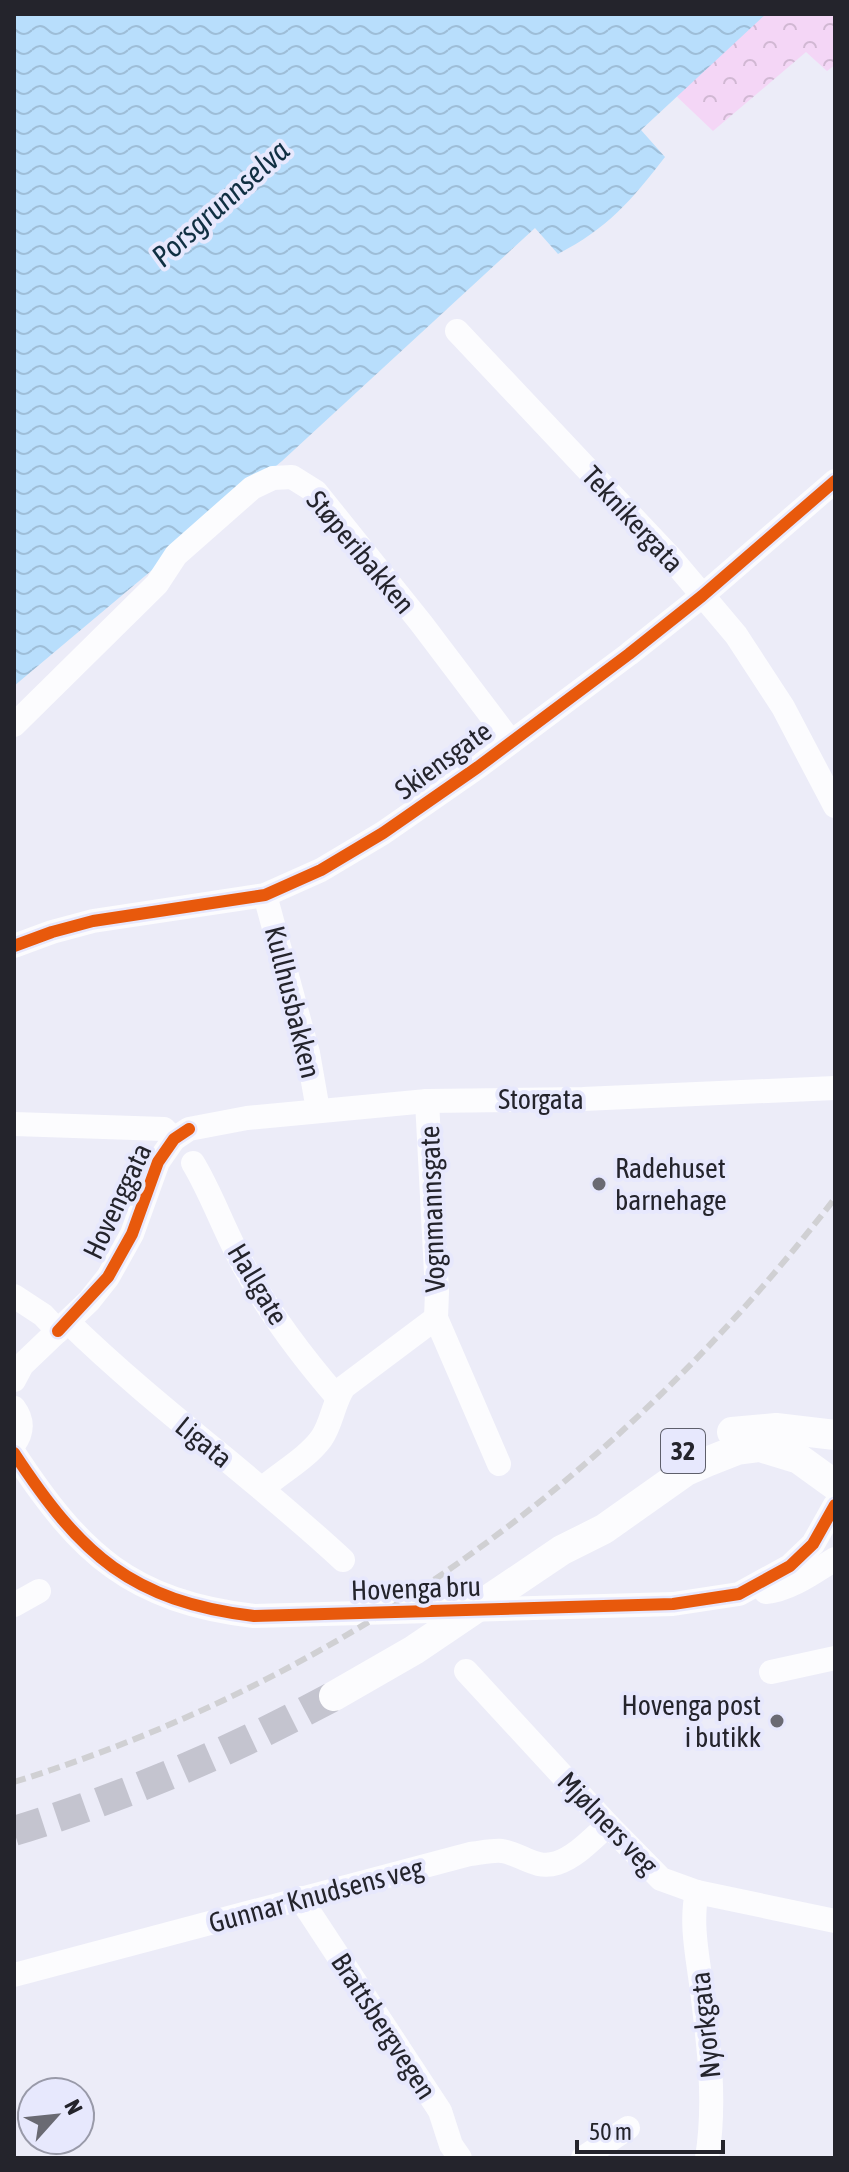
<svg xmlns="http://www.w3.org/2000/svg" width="849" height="2172" font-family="'Asap Condensed',sans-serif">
  <defs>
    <pattern id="park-crowns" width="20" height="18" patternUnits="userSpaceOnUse" patternTransform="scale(2)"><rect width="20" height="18" fill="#f4d6f6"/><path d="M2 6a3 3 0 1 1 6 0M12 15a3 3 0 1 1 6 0" fill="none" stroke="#d1b8d3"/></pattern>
    <pattern id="water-waves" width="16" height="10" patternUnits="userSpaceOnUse" patternTransform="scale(2)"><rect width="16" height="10" fill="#b8defc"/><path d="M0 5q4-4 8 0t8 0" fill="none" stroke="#9ebed8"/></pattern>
  </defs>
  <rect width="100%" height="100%" fill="#ececf8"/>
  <path fill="url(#park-crowns)" d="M761,14h74v51l-8,6 -21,-19 -93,79 -41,-39z"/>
  <path fill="url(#water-waves)" d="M14,14h752l-125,116 24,27c-34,44 -57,71 -107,97l-23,-26 -253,233 -268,225z"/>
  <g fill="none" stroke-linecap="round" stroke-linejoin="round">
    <path stroke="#c4c4cf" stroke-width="30" stroke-dasharray="30 15" stroke-linecap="butt" d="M14,1831c111,-34 218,-80 320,-135"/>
    <g stroke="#fcfcfe" stroke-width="24">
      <path d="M457,331l214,227 65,77 47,72 52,99"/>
      <path d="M14,725l143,-141 19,-29 76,-67 21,-10 19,-1 24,15 105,131 90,119"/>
      <path d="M265,895l43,158 10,57"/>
      <path d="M14,946l38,-14 41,-11 172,-26 56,-25 62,-37 95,-66 151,-113 73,-58 133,-115"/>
      <path d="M427,1101l10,191 -1,26 63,146"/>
      <path d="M14,1124l150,5 10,10"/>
      <path d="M193,1163c17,28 28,59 43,88 26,53 63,102 101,146"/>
      <path d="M14,1296l29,19 15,16"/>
      <path d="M68,1322c87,85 186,155 275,238"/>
      <path d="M14,1380l8,-15 67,-64 19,-24 24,-43 26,-72 16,-23 15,-10 58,-11 180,-17 156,-2 252,-11"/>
      <path d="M14,1408c9,12 9,24 0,36"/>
      <path d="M14,1453c67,102 117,148 240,163l419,-12 66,-10 51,-28 23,-22 22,-39"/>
      <path d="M262,1489c18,-16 44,-30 59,-50 11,-15 12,-36 23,-52l92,-69"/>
      <path d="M766,1592c24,-2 48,-20 69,-33"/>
      <path d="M14,1605l25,-14"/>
      <path d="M466,1671l142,154 53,54 36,13 138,29"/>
      <path d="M771,1672l64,-14"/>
      <path d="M697,1892c-7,32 1,66 5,99 7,56 14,111 5,167"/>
      <path d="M300,1898l140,213 11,34 9,13"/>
      <path d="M14,1975l456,-121c10,-1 23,-4 32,-3 20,3 33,19 55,12 19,-6 36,-25 51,-38"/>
      <path d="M583,2158l45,-30"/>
    </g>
    <g stroke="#fcfcfe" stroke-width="30">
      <path d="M732,1432l44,-4 59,7"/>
      <path d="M334,1696l80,-46 148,-100 42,-21 82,-58 23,-10 28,-11 23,-3 39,12 36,26"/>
    </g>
    <path stroke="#d0d0d3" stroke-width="6" stroke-dasharray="12 6" stroke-linecap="butt" d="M14,1782c334,-104 609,-308 821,-584"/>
    <defs>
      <g id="cycleway">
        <path d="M14,946l38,-14 41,-11 172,-26 56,-25 62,-37 95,-66 151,-113 73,-58 133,-115"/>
        <path d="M58,1331l50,-54 24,-43 26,-72 16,-23 15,-10"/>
        <path d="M14,1453c67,102 117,148 240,163l419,-12 66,-10 51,-28 23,-22 22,-39"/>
      </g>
    </defs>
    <use href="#cycleway" stroke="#e7e8fd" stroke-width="17"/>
    <use href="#cycleway" stroke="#e8590c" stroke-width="12"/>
  </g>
  <g fill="#6a6a73" stroke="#e7e8fd" stroke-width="3">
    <circle cx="599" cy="1184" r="8"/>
    <circle cx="777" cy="1721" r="8"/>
  </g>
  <g text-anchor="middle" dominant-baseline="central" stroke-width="8" stroke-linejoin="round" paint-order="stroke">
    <rect fill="#e7e8fd" stroke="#5e5f6b" stroke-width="2" x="661" y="1429" width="44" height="44" rx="6"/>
    <g font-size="26" font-weight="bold" fill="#24242c">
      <text x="683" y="1451">32</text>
    </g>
    <g font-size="28" fill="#24242c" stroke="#e7e8fd">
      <text transform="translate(633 519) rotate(47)">Teknikergata</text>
      <text transform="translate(361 552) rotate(50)">Støperibakken</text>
      <text transform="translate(443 760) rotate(-36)">Skiensgate</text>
      <text transform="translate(293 1002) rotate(76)">Kullhusbakken</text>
      <text x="541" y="1099">Storgata</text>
      <text transform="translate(117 1201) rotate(-65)">Hovenggata</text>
      <text transform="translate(432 1209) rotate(-92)">Vognmannsgate</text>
      <text transform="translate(258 1284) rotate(59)">Hallgate</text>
      <text transform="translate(204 1442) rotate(39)">Ligata</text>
      <text transform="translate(416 1588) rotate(-2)">Hovenga bru</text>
      <text transform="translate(608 1823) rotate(46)">Mjølners veg</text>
      <text transform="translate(316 1895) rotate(-15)">Gunnar Knudsens veg</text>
      <text transform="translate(705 2025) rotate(-96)">Nyorkgata</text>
      <text transform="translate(384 2026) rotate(57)">Brattsbergvegen</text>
    </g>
    <g font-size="28" fill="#24242c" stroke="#e7e8fd" text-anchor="start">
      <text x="615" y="1168">Radehuset<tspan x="615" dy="32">barnehage</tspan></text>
      <text x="761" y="1705" text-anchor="end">Hovenga post<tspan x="761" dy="32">i butikk</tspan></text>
    </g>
    <g font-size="30" font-style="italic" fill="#102f42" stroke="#e7e8fd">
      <text transform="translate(220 203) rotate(-42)">Porsgrunnselva</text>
    </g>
  </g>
  <rect width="849" height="2172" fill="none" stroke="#24242c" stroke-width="32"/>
  <g transform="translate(56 2116) rotate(63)"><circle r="38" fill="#e7e8fd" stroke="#999aa9" stroke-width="2"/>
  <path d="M0-6L14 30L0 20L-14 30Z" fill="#6a6a73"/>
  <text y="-12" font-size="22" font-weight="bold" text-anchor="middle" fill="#24242c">N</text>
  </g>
  <path d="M577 2140v12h146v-12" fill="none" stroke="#24242c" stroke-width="4"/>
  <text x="589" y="2140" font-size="24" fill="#24242c" stroke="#e7e8fd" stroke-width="6" paint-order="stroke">50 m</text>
</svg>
